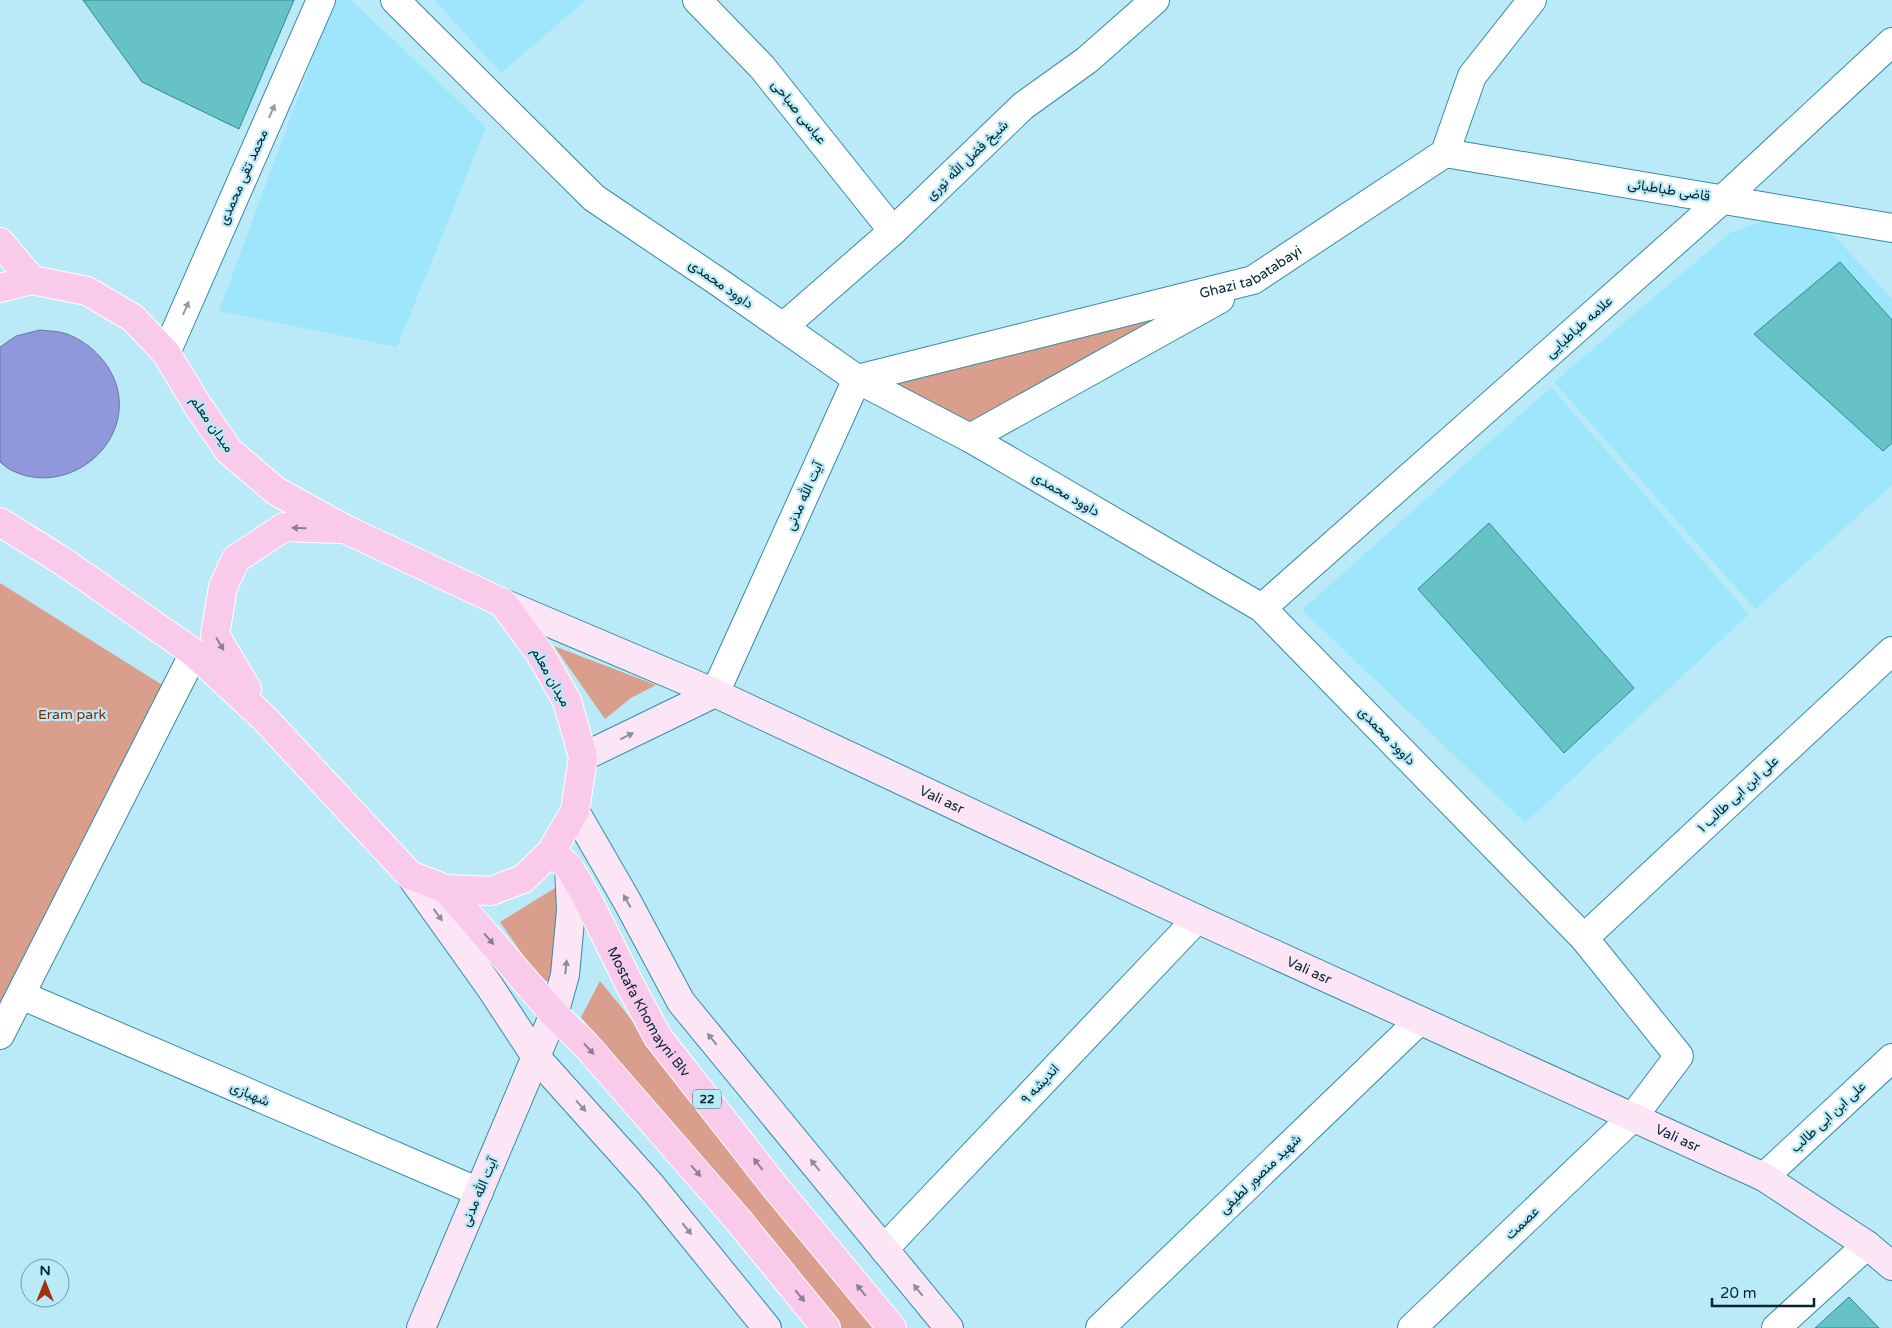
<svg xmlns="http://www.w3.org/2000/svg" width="1892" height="1328" font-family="'Varela Round',Vazirmatn,sans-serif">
  <rect width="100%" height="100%" fill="#baeaf8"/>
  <g fill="#9de6fc">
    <path d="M334,0h17l135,127 -89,220 -178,-36z"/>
    <path d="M434,0h152l-85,73z"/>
    <path d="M1767,220l61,9 64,70v186l-137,124 -201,-227 177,-150z"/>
    <path d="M1551,387l198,227 -224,209 -223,-213z"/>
  </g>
  <g fill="#da9f8c">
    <path d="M1187,308l-216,118 -79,-44z"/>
    <path d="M0,583l167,105 -167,321z"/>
    <path d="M554,646l102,39 -25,13 -26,21z"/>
    <path d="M560,885l-9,96h-10l-41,-59z"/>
    <path d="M600,981l284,347h-49l-254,-311z"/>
  </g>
  <path fill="#9098db" stroke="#6576a7" d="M40,330c9,1 19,1 27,4 39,15 65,58 46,99 -17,37 -63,56 -100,38 -5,-2 -9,-6 -13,-9v-115l16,-11z"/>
  <g fill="#66c2c5" stroke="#298c8f">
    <path d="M83,0h211l-55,129 -97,-47z"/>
    <path d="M1840,262l52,58v123l-9,8 -129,-117z"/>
    <path d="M1489,523l145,165 -70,65 -146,-164z"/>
    <path d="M1849,1297l30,31h-64z"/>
  </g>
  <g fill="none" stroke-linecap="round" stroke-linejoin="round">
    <defs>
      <g id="street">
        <path d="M395,0l199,198 126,85 137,96 113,59 292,170 322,330 95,118 -46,61 -221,211"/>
        <path d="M697,0l65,67 131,164"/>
        <path d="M1445,153l447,75"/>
        <path d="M783,327l110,-96 130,-125 64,-46 68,-60"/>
        <path d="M166,353l155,-353"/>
        <path id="s1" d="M857,379l396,-99 192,-127 27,-77 60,-76"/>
        <path d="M970,438l250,-139"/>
        <path d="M1262,608l461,-409 169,-157"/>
        <path d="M715,693l142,-314"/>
        <path d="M1584,938l308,-287"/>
        <path d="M21,995l458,197"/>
        <path d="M0,1035l194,-382"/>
        <path d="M1764,1177l128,-119"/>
        <path d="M884,1249l313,-330"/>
        <path d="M1100,1328l319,-307"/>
        <path d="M1776,1328l91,-83"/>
      </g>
      <g id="secondary">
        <path id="s2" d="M503,603l212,90 482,226 567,258 103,68 25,21"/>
        <path d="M583,757l132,-64"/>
        <path d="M575,811l52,90 54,101 268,326"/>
        <path d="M410,875l80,112 46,70 114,127 117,144"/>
        <path d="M421,1328l133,-314 11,-39 6,-65 -2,-43"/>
      </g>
      <g id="primary">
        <path d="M0,242l32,38"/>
        <path d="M0,288l32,-8 55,11 46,27 33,35 32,53 31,45 47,40 71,39 156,73 38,52 26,46 16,56 -8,54 -24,41 -28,27 -32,12 -45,-2 -36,-14 -146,-157 -70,-65 -130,-91 -64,-40"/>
        <path d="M247,689l-32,-54 8,-48 13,-28 48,-32 57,2"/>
        <path id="s3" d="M551,852l18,15 17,29 45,91 27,50 118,151 116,140"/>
        <path d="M446,889l108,125 31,30 153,176 88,108"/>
      </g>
    </defs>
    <use href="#street" stroke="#358ca3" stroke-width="30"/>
    <use href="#secondary" stroke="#358ca3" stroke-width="30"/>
    <use href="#primary" stroke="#fff" stroke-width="30"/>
    <use href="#street" stroke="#fff" stroke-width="28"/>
    <use href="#secondary" stroke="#fce5f5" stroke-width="28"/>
    <use href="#primary" stroke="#facaeb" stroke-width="28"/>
  </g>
  <defs><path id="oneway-solid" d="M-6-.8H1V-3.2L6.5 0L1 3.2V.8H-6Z" transform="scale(1.25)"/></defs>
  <g fill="#8d9da1">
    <use href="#oneway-solid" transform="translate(272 111) rotate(-66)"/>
    <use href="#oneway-solid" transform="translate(186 308) rotate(-66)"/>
  </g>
  <g fill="#8a8096">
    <use href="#oneway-solid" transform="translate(299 528) rotate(-178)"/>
    <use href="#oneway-solid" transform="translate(220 644) rotate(59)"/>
    <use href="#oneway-solid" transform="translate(489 939) rotate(49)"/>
    <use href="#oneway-solid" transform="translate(589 1049) rotate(48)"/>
    <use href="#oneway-solid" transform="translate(758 1164) rotate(-128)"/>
    <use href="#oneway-solid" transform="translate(696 1171) rotate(49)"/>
    <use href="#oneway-solid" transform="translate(861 1290) rotate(-129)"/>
    <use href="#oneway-solid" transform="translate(800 1296) rotate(51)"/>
  </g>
  <g fill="#8b8f9c">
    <use href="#oneway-solid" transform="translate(627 736) rotate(-26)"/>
    <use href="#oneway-solid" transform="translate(627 901) rotate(-119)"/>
    <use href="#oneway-solid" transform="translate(438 915) rotate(54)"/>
    <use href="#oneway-solid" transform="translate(566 967) rotate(-84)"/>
    <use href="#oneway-solid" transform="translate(712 1039) rotate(-129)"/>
    <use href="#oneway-solid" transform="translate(581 1106) rotate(48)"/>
    <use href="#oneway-solid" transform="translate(815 1165) rotate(-129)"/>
    <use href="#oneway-solid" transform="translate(687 1229) rotate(51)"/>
    <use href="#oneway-solid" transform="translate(918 1290) rotate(-129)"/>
  </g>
  <g text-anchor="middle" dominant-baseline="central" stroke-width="4.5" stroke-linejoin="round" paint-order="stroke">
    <rect fill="#baeaf8" stroke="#38616b" stroke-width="1" x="693" y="1089.5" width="28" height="19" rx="4"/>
    <g font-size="12" font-weight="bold" fill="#01262f">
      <text x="707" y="1099">22</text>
    </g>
    <g font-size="14" fill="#01262f" stroke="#baeaf8">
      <text transform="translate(799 112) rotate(51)">عباسی صباحی</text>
      <text transform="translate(967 160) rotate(-44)">شیخ فضل الله نوری</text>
      <text transform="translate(243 177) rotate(-66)">محمد تقی محمدی</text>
      <text transform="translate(1669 190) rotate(9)">قاضی طباطبائی</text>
      <text stroke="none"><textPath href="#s1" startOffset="409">Ghazi tabatabayi</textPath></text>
      <text transform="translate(721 284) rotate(35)">داوود محمدی</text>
      <text transform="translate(1579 327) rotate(-42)">علامه طباطبایی</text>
      <text transform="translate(212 424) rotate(55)">میدان معلم</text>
      <text transform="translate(1066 494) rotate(30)">داوود محمدی</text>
      <text transform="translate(804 496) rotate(-66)">آیت الله مدنی</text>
      <text transform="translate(551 677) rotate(61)">میدان معلم</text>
      <text transform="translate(1387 736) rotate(46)">داوود محمدی</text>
      <text transform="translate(1738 794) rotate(-43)">علی ابن ابی طالب ۱</text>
      <text stroke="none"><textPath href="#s2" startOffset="481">Vali asr</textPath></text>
      <text stroke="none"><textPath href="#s2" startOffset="886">Vali asr</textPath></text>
      <text stroke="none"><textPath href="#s3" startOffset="189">Mostafa Khomayni Blv</textPath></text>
      <text transform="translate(1040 1084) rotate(-47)">اندیشه ۹</text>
      <text transform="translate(250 1094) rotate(23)">شهبازی</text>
      <text transform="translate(1828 1117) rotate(-43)">علی ابن ابی طالب</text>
      <text stroke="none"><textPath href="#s2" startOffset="1291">Vali asr</textPath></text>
      <text transform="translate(1260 1174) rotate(-44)">شهید منصور لطیفی</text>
      <text transform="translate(479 1192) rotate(-67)">آیت‌ الله مدنی</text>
      <text transform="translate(1522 1223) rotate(-44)">عصمت</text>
    </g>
    <g font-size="14" fill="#812805" stroke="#baeaf8">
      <text x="72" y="714">Eram park</text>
    </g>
  </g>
  <g transform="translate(45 1283)"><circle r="24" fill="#baeaf8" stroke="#709ca8"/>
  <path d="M0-4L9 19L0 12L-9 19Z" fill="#9c350f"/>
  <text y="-8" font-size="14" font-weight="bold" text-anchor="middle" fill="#01262f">N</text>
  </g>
  <path d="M1712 1298v8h102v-8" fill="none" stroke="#01262f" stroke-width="2.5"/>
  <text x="1720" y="1298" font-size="15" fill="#01262f" stroke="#baeaf8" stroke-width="4" paint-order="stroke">20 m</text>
</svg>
